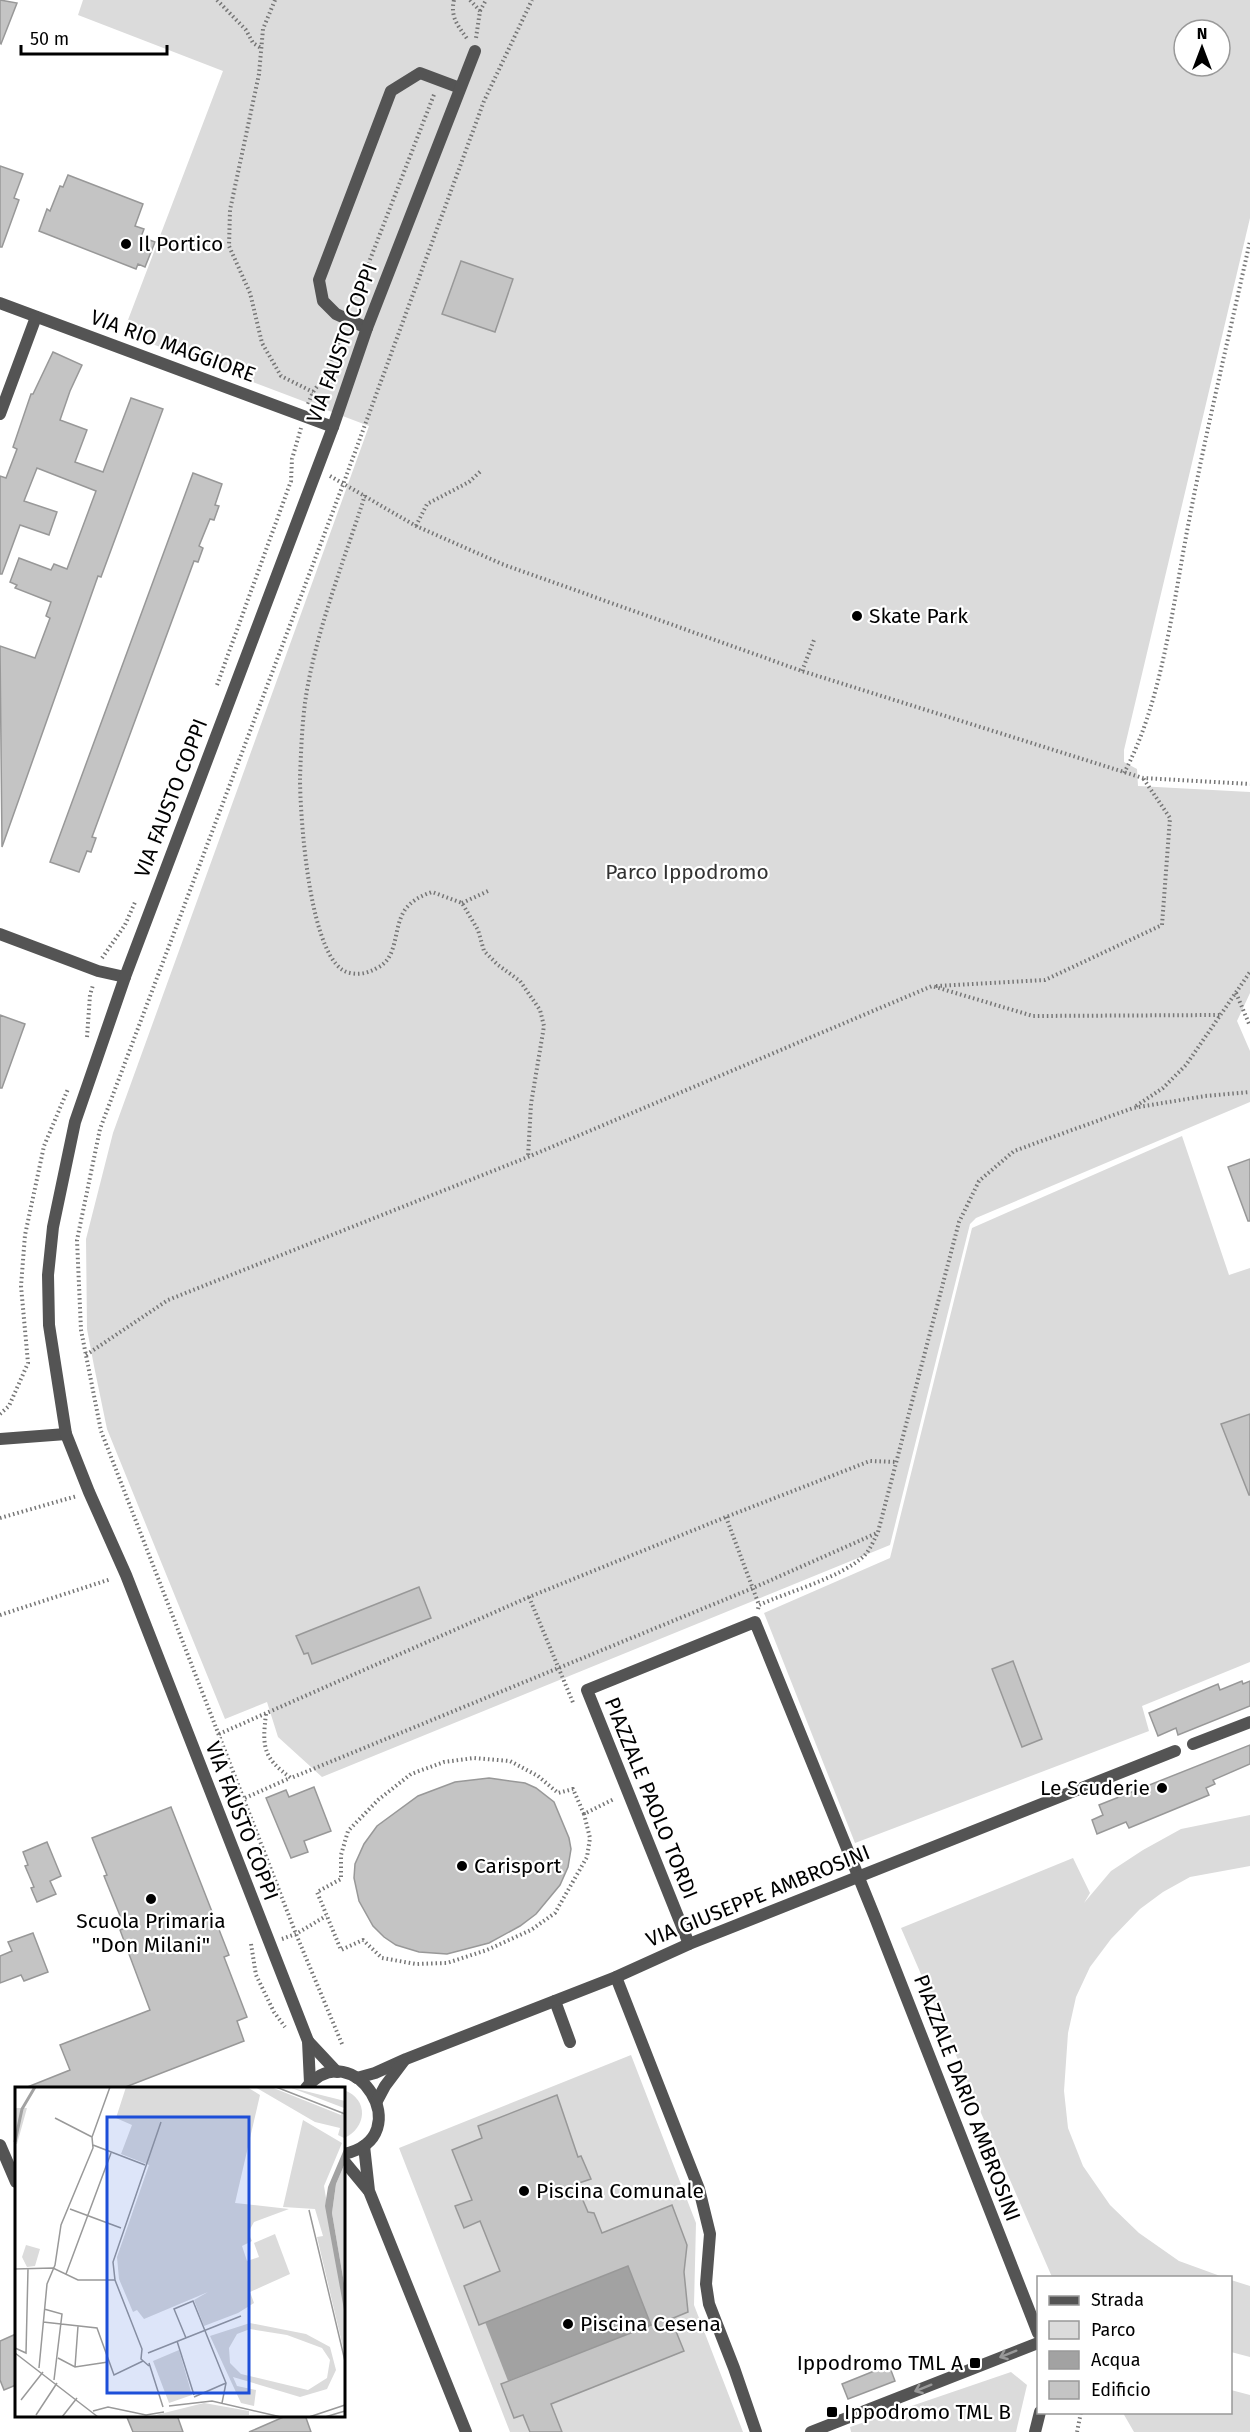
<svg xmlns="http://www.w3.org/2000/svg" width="1250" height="2432" font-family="'Fira Sans',sans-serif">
  <rect width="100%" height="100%" fill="#fff"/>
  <g fill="#dbdbdb" fill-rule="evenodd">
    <path d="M83,0h1167v218l-126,532v12l13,7 1,17 112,6v201l-13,28 13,30v51l-274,116 -6,6 -80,321 -568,232 -44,-40 -11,-35 -42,17 -118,-290 -13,-63 -7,-37 -1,-90 27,-106 256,-707 -246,-93 100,-262 -145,-56zM1184,30h36v36h-36z"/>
    <path d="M1182,1136l47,139 21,-7v394l-108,44 7,25 -294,112 -91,-230 126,-55 82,-330z"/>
    <path d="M1250,1815v51l-60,11 -27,15 -23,17 -29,30 -21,28 -14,30 -8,36 -4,58 4,37 15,38 27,39 29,28 40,28 44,16h-171l-151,-349 172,-70 17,35 -6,10 27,-32 32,-21 38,-21z"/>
    <path d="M631,2055l65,168 -2,82 49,127h-233l-111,-284z"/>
    <path d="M344,2090c25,9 23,38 0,48z"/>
    <path d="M1231,2280l19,6v71l-19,-5z"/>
    <path d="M1011,2372l16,13 -11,47h-165l-1,-5z"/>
    <path d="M1231,2390l19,5v37h-116l-11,-19 107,-1z"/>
  </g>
  <path fill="#a2a2a2" d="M628,2266l23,59 -143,56 -23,-59z"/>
  <g fill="#c4c4c4" stroke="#989898" stroke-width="1.5">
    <path d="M0,0l17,3 -16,41 -1,-1z"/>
    <path d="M0,166l23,8 -9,24 5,2 -17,47h-2z"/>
    <path d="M68,175l75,29 -8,22 9,3 -3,8 14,5 -10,25 -7,-3 -2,5 -97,-38 8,-22 3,2 10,-25 3,1z"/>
    <path d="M461,261l52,18 -18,53 -53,-18z"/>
    <path d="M53,352l29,13 -12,26 -10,29 27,10 -12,32 28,10 28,-74 32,11 -62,168 -3,-1 -96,271 -2,-201 35,12 15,-40 -4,-2 5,-14 -36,-14 2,-3 -7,-3 9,-24 32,12 3,-6 13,5 29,-78 -59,-23 -13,33 33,11 -8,23 -29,-10 -18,49h-2v-98l6,2 11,-29 -4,-2 18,-53h2z"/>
    <path d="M193,473l29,11 -7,21 4,1 -5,14 -4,-1 -11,27 4,2 -5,14 -4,-1 -102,276 4,1 -5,14 -4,-1 -8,21 -29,-10z"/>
    <path d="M0,1015l25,9 -23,64h-2z"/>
    <path d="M1250,1159v62h-2l-20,-54z"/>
    <path d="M1250,1414v81h-1l-28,-71z"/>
    <path d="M419,1587l12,31 -119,46 -4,-11 -4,1 -8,-18z"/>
    <path d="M1013,1661l29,78 -20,8 -30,-78z"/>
    <path d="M1242,1681l1,3 7,-3v25l-72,29 -2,-7 -18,8 -9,-23 69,-29 2,6z"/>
    <path d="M1250,1745v19l-37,16 2,4 -9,4 3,7 -80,33 -3,-6 -29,12 -5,-14 11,-5 -4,-10z"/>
    <path d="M489,1778l36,5 11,5 18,14 15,36 2,11 -3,18 -8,18 -24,29 -16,12 -31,17 -42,11 -28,-2 -23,-7 -12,-8 -11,-11 -14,-25 -5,-23 1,-14 9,-20 13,-18 41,-30 37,-14z"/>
    <path d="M314,1787l17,44 -27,10 4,11 -17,6 -25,-60 20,-8 3,7z"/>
    <path d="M171,1807l58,148 -5,2 23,60 -10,4 7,20 -121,47h-98l45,-18 -10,-25 90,-35 -30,-80 5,-2 -21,-52 3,-1 -15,-37z"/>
    <path d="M47,1842l14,34 -11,5 6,13 -19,8 -6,-14 3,-1 -9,-21 3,-1 -5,-13z"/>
    <path d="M33,1933l15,39 -24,9 -3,-6 -21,8v-27l12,-5 -4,-9z"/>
    <path d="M557,2095l21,62 3,-1 10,23 -15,5 12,28 6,1 8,20 70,-28 15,40 -3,27 4,40 -17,7 13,32 -133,53 11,28h-32l-7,-17 -9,3 -13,-34 150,-59 -23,-59 -149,59 -15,-39 36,-15 -20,-50 -16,7 -9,-22 17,-6 -20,-50 30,-12 -4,-12z"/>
    <path d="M16,2334v51l-12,5 -4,-10v-39z"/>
    <path d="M889,2365l6,16 -47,18 -6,-15z"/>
    <path d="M126,2415h51l6,17h-50z"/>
    <path d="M288,2415h17l6,17h-62z"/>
  </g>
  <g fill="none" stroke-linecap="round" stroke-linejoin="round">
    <g stroke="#767676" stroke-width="4" stroke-dasharray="1.5 3" stroke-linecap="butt">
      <path d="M217,0l29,30 7,13 8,5"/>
      <path d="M275,0l-12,29 -4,45 -29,136 -1,36 21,47 12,50 19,33 32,16"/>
      <path d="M454,0c-4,17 4,26 14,40"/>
      <path d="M470,0l10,11 -4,27"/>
      <path d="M480,11l6,-11"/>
      <path d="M352,306l83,-214"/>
      <path d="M308,404l5,-12 14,-19 15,-40"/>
      <path d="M330,476l86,50 86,38 300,107 341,107 107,6"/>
      <path d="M365,495c-21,66 -48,133 -59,201 -4,26 -5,56 -6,82 0,35 9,188 50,195 10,2 18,0 27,-5 21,-10 16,-36 26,-55 6,-11 17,-17 29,-21l30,11 16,27 6,21 14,14 22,16 20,29 4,16 -13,78 -3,53"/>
      <path d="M416,526l11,-22 42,-22 13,-12"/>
      <path d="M802,671l12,-31"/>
      <path d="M217,685l74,-204 1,-22 9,-31"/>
      <path d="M1124,773c38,-70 49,-169 64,-247 18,-95 41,-190 62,-285"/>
      <path d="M462,903l26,-12"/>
      <path d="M102,958l23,-33 11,-25"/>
      <path d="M936,986l109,-6 117,-55 8,-107 -27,-40"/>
      <path d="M1236,993l14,33"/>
      <path d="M87,1037l3,-42 3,-10"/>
      <path d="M1136,1106l27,-18 23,-23 64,-93"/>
      <path d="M86,1355l82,-55 360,-143 404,-171 101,30 187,-1"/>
      <path d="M0,1414l9,-8 19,-43 -7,-77 4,-51 19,-89 24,-57"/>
      <path d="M726,1517l33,88"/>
      <path d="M0,1518l77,-22"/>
      <path d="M529,1597l45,108"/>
      <path d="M758,1609l1,-4c31,-14 81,-27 105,-49 6,-6 10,-16 14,-24l81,-310 20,-41 35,-30 119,-43 72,-12 45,-4"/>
      <path d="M0,1615l111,-36"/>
      <path d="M266,1714c-4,33 -3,44 25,64l462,-190 124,-55"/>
      <path d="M219,1734l310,-137 197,-80 144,-56 27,1"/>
      <path d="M245,1798l45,-20"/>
      <path d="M584,1814l-11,-25 -15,4 -20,-17 -28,-15 -36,-3 -30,4 -33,12 -33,26 -30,31 -7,24v24l-24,13 24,58 22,-10 19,18 34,6 31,-1 40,-13 44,-20 24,-17 32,-56 3,-19 -6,-24 30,-15"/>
      <path d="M282,1939l14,-5 30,-18"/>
      <path d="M251,1944l5,31 18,37 11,15"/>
      <path d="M342,2044l-46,-110 -195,-503 -20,-101 -4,-90 23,-111 244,-647 140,-381 48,-101"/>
      <path d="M1077,2432l4,-20"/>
    </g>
    <g stroke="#545454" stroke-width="12">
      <path d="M367,328l-31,-14 -13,-13 -4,-21 72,-189 29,-18 40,15"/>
      <path d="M1193,1744l57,-22"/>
      <path d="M555,2001l15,41"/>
    </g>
    <g stroke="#545454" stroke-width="12">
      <path d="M0,303l333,124"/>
      <path d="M0,414l36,-97"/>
      <path d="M0,934l98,37 27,6"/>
      <path d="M0,1439l66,-5"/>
      <path d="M689,1944l-102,-254 168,-68 119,293 164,418"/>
      <path d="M616,1977l83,212 11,45 -4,50 3,20 25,64 22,64"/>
      <path d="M308,2041l29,31"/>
      <path d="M357,2078l18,-5 31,-14 210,-82 73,-33 486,-193"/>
      <path d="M310,2083l-2,-42 -182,-466 -37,-83 -23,-58 -17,-109 -1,-50 5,-48 22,-105 50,-145 208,-550 34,-99 108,-277"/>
      <path d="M306,2088c47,-57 115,49 38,66"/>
      <path d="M377,2101l8,-15 18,-24"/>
      <path d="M0,2145l16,37"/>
      <path d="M364,2146l5,45 97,241"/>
      <path d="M344,2161l24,29"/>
      <path d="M811,2432l227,-89"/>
      <path d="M1035,2432l5,-20"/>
    </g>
  </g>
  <defs><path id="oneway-shaft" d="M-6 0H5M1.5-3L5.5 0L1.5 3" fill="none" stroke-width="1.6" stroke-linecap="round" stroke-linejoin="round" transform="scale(1.5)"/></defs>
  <g stroke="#989898">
    <use href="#oneway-shaft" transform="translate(1008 2354) rotate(158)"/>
    <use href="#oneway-shaft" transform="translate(923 2388) rotate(158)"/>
  </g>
  <g fill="#000" stroke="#fff" stroke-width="2">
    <circle cx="126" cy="244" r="6"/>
    <circle cx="857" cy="616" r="6"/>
    <circle cx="1162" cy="1788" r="6"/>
    <circle cx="462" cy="1866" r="6"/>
    <circle cx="151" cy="1899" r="6"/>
    <circle cx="524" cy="2191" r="6"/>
    <circle cx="568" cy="2324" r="6"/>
    <rect x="969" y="2357" width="12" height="12" rx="3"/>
    <rect x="826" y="2406" width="12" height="12" rx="3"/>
  </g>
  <g text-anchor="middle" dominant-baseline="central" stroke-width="4.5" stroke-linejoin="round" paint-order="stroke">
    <g font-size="21" fill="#000" stroke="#fff" text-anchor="start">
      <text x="138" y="244">Il Portico</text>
      <text x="869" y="616">Skate Park</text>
      <text x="1150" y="1788" text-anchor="end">Le Scuderie</text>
      <text x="474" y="1866">Carisport</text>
      <text x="151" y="1921" text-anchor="middle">Scuola Primaria<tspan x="151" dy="24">"Don Milani"</tspan></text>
      <text x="536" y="2191">Piscina Comunale</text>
      <text x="580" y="2324">Piscina Cesena</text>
      <text x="963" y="2363" text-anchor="end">Ippodromo TML A</text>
      <text x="844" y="2412">Ippodromo TML B</text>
    </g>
    <g font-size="21" fill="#000" stroke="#fff">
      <text transform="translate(342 343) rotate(-70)">VIA FAUSTO COPPI</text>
      <text transform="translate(173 346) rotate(20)">VIA RIO MAGGIORE</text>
      <text transform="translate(171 798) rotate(-69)">VIA FAUSTO COPPI</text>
      <text transform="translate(651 1798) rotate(68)">PIAZZALE PAOLO TORDI</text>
      <text transform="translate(242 1821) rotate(69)">VIA FAUSTO COPPI</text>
      <text transform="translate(758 1896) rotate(-22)">VIA GIUSEPPE AMBROSINI</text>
      <text transform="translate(967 2098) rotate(69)">PIAZZALE DARIO AMBROSINI</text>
    </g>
    <g font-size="21" fill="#323232" stroke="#fff">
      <text x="687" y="872">Parco Ippodromo</text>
    </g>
  </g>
  <g transform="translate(15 2087)">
    <rect width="330" height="330" fill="#fff"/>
    <path d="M111,0h121l13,8 -25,108 54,6 -35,13 -6,11 4,8 -10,5 5,15 12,-4 -5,-14 21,-9 15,40 -40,18 4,11 -16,10 -34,13 -10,-26 14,-8 -64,27 -7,-9 -4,2 -14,-33 -2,-22 32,-92 -28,-11 11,-29 -16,-7zM240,0h16l70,28 3,-7 -55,-21 56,14 -1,37 -6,-3 2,-7 -25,-6zM0,21h12l-10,36h-2zM288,33l39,23 -18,43 21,125v45l-28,-119 6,-1 -8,-27 -32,-2zM330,76v126l-13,-76 4,-29zM11,158l14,4 -5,17 -8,1 -5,-10zM235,236l56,11 24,13 6,23 -9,19 -27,8 -67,-20 4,9 19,4 -2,16 -13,-3 -31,-67zM235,242l37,6 35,13 8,12 -3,18 -19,12 -67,-16 -11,-11 -1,-15 8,-14zM164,263l13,45 -23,8 -16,-42zM189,316l45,8v4l-101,2z" fill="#dbdbdb" fill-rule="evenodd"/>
    <path d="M330,60v16l-9,21 -4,29 13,76v26l-20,-109 3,-19z" fill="#a2a2a2"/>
    <path fill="none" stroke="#a2a2a2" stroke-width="3" d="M0,55l7,-33 13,-22"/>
    <path fill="none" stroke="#999" stroke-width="1.5" d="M261,0l69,27M40,31l37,19M78,58l52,20M55,122l51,19M294,123l36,151M0,182l38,-1 25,12h37M51,187l45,-121M29,222l18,5 -8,66M28,235l54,6 17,47 29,-14M171,251l-12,-29 19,-8 33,82 -4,20M162,254l17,54M0,261l11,5 2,-84M0,266l83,64M133,266l93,-37M43,271l17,9 33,-5M134,276l14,44M134,279l-8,-7 1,-10 -27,-69 -2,-18 48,-140M60,280l3,-41M24,281l8,-84 8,-19 6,-40 32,-77 -1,-11 18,-50M179,310l32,-14M6,313l22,-28M154,319l43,-5 69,16M78,324l15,-4 38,8 18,-3M21,328l21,-32M47,330l15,-19M294,330l36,-12M310,330l20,-6"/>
    <path fill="#1d4ed8" fill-opacity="0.15" stroke="#1d4ed8" stroke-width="3" d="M92,30h142v276h-142z"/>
    <rect width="330" height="330" fill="none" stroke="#000" stroke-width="3"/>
  </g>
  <rect x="1037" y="2276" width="195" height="138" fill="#ffffff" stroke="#999999" stroke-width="1.5"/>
  <rect x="1049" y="2296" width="30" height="9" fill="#545454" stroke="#999999" stroke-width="1.5"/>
  <text x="1091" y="2306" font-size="18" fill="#000000">Strada</text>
  <rect x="1049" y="2321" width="30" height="18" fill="#dbdbdb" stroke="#999999" stroke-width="1.5"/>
  <text x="1091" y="2336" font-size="18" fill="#000000">Parco</text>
  <rect x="1049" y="2351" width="30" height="18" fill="#a2a2a2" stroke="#999999" stroke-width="1.5"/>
  <text x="1091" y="2366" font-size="18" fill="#000000">Acqua</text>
  <rect x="1049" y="2381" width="30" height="18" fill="#c4c4c4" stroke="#999999" stroke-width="1.5"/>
  <text x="1091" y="2396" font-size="18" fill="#000000">Edificio</text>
  <g transform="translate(1202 48)"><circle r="28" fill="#ffffff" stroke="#999999" stroke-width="1.5"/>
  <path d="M0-4.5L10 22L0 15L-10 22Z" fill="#000000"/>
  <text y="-9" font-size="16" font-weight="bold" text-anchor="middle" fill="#000000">N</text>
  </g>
  <path d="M21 45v9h146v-9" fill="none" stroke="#000000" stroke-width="3"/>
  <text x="30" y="45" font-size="18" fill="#000000" stroke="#ffffff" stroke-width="4.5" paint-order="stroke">50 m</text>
</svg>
